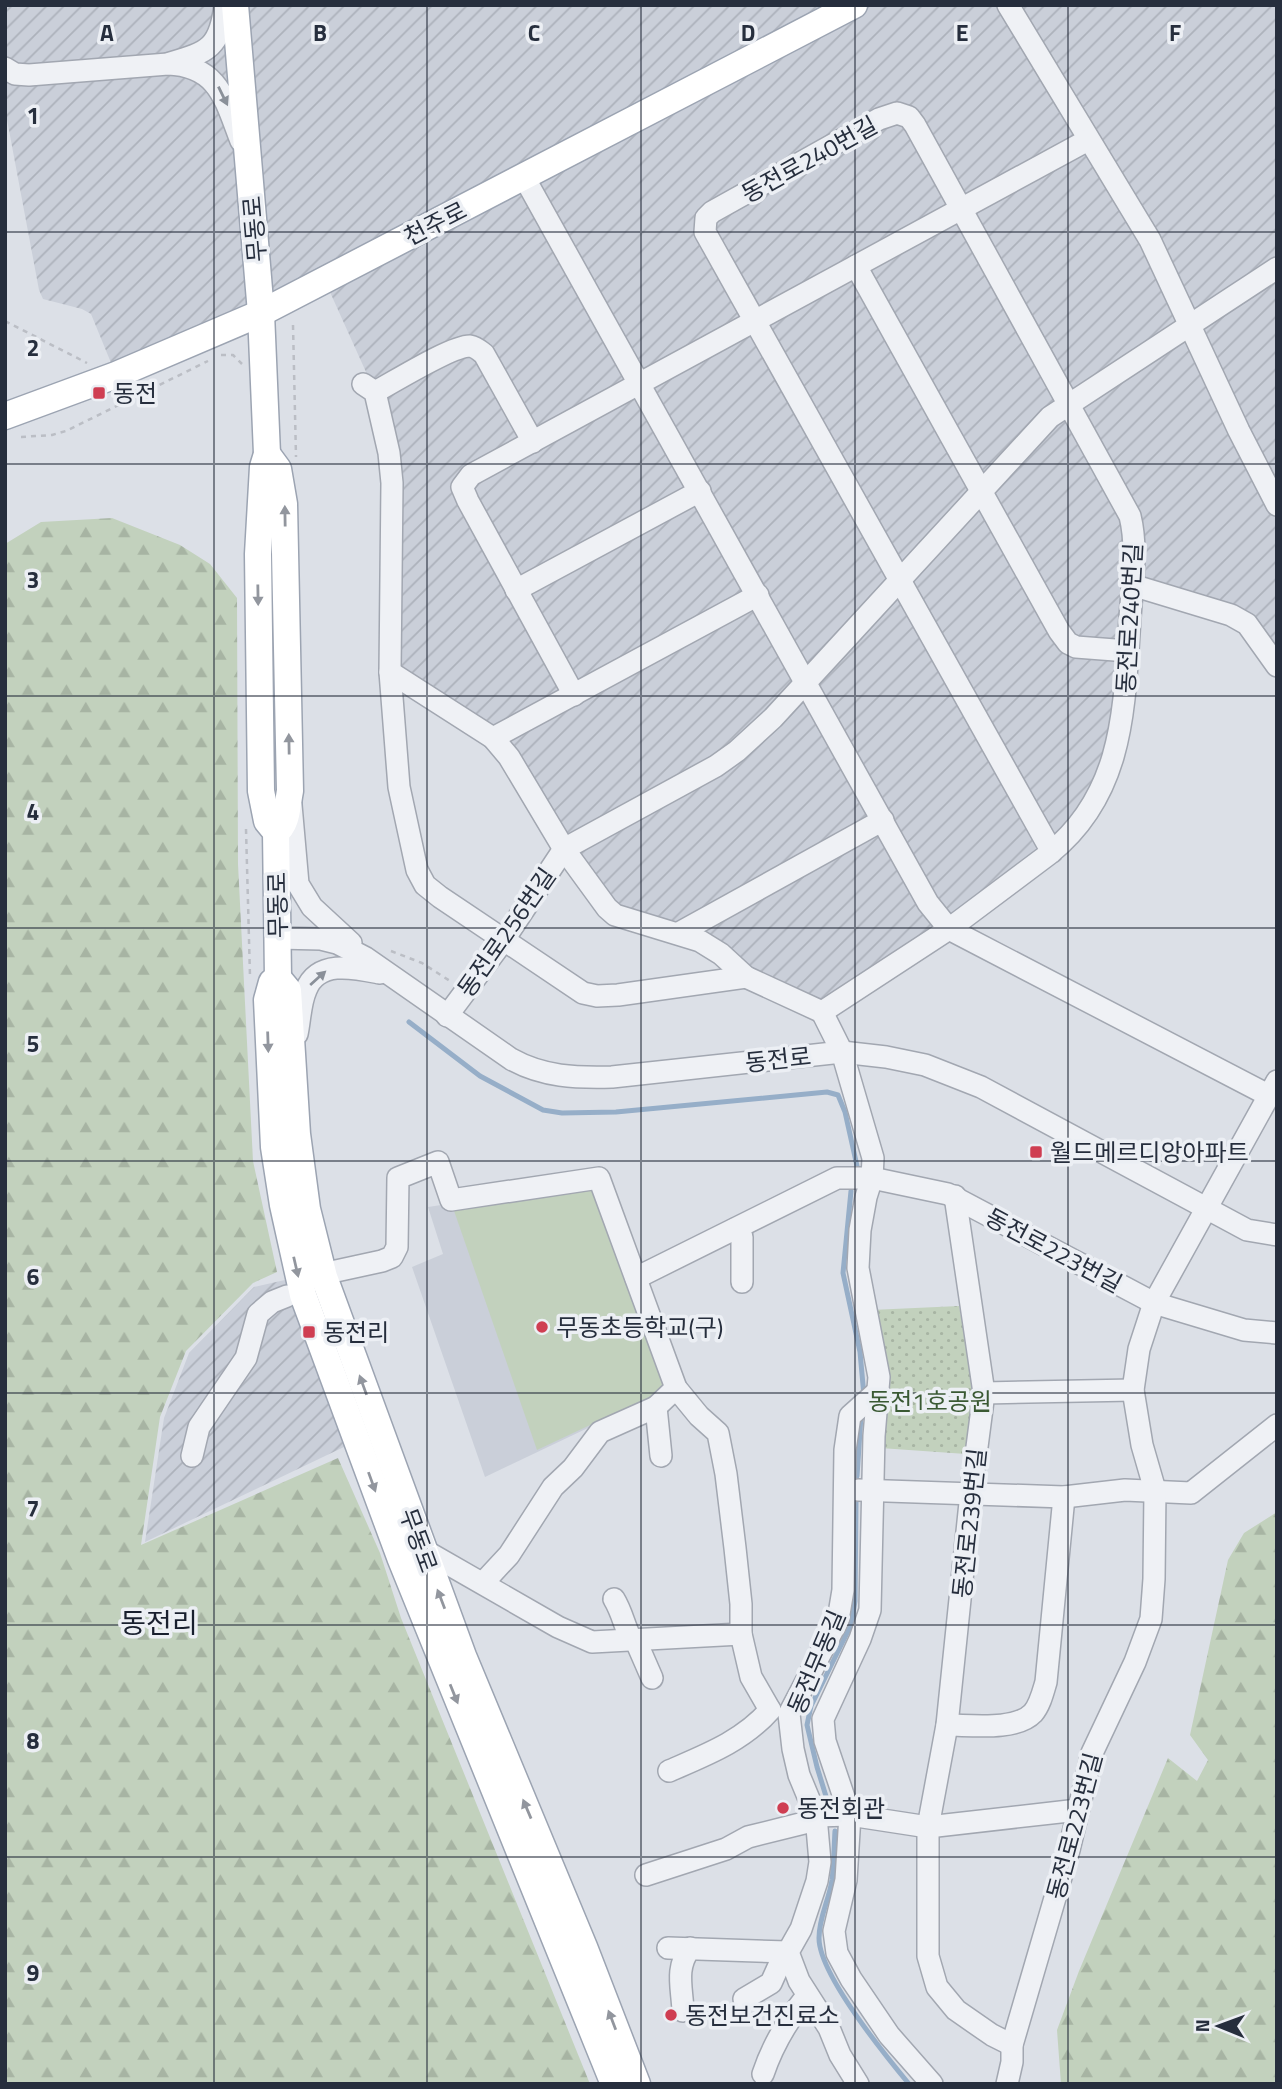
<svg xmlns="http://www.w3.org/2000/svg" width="1282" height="2089" font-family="'Titillium Web','Noto Sans KR',sans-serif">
  <defs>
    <pattern id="industrial-furrows" width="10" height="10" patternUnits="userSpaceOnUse" patternTransform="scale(1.75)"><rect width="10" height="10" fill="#cacfd9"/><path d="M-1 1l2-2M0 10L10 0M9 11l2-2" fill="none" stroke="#adb2bb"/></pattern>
    <pattern id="green-dots" width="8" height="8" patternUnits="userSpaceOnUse" patternTransform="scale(1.75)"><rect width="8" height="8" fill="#c2d1bd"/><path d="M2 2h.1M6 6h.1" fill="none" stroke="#a7b4a3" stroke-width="1.8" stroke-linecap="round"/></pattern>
    <pattern id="forest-firs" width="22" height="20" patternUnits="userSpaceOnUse" patternTransform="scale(1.75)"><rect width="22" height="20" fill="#c2d1bd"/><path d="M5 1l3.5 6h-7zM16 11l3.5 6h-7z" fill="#a7b4a3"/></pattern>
  </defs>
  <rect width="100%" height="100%" fill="#dce0e7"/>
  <path fill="#cacfd9" d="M597,1181l77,206 -189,90 -73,-210 31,-13 -15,-47z"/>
  <g fill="url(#industrial-furrows)">
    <path d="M5,5h1272v661l-30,-42 -115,-38 -6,102 -43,132 -261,192 -101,-58 -97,-36 -115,-161 -119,-85 2,-189 -17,-91 -50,-111 -209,94 -25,-61 -9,-5 -39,-10 -4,-9 -34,-181z"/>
    <path d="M285,1280l61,166 -201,96 19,-124 25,-65 65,-66z"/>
  </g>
  <path fill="url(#green-dots)" d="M959,1306l15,80 -8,68 -86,-6 9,-64 -18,-74z"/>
  <g fill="url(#forest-firs)">
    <path d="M112,518l68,27 30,19 27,34 1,266 15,297 24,111 -24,11 -67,68 -26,66 -19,128 197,-87 42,95 21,65 189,466h-585v-1540l36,-22z"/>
    <path d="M1277,1512v572h-216l-4,-54 22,-59 89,-213 29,23 11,-21 -18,-25 38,-175 16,-27z"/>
  </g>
  <path fill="#c2d1bd" d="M597,1182l76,204 -136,64 -85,-245z"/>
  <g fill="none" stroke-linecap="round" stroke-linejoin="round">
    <g stroke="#96aec8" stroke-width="5">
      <path d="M409,1022l71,54 63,34 19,3 54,-1 211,-20 11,3 7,17 12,54"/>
      <path d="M851,1191l-8,82 17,79 4,44"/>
      <path d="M857,1476l4,-60"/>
      <path d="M829,1806l-12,-39 -10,-42 4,-19 40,-81 4,-24 1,-100"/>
      <path d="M835,1831c-1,16 -1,33 -3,49 -3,20 -13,37 -13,58 0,36 66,117 90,146"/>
    </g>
    <defs>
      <g id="minor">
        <path d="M1008,5l142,235 89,191 38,74"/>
        <path d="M170,63c39,-11 50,-16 55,-58"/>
        <path d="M5,68l10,6 14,1 139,-11c51,2 57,36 73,77"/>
        <path d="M524,177l404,726 21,26 319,166"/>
        <path d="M856,266l203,365 9,12 8,4 52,4"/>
        <path d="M363,384l12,8 14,61 3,30 -2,189 9,115 18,83 8,15 15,12 143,96 14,3 21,-1 128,-18"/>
        <path d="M375,392c19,-10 76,-46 95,-46 6,1 10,5 14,8l49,88"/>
        <path d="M1132,585l99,30 16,9 30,42"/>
        <path d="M516,590l184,-99"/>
        <path d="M390,672l103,66 16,19 55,92 43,59 8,7 85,26 21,13 25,23 76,35"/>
        <path d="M574,695l-106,-194 -6,-14 9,-12 617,-335"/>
        <path d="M493,738l265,-143"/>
        <path d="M291,805l7,79 14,23 39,36"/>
        <path d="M679,933l204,-113"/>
        <path d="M277,938l44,1 16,4 29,15 145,101c32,18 65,19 101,18l230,-25 44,5 39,8 56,22 266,143 30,5"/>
        <path d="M822,1012l127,-83 100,-75c76,-61 75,-147 81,-236 2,-32 8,-70 0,-102l-215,-391 -6,-8 -12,-4 -18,6 -167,93 -6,6 -1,14 347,620"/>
        <path d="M822,1012l20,40 31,106 -1,20 -6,19 -6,33 -2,38 21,109 -5,59 -4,174 -10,29 -37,80 2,22 25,74 -4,65 -12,51 3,22 14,26 38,56 43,49"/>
        <path d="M447,1016l56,-75 61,-92 152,-83 21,-15 36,-33 277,-301 227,-149"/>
        <path d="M297,1034c3,-13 3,-31 9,-44 12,-31 49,-22 74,-17"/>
        <path d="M955,1196l29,197 -13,100 -24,232 -19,102v129l9,31 19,23 36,25 20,10"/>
        <path d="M735,1229l7,8v45"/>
        <path d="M336,1271l46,-10 10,-4 5,-10 1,-69 40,-16 13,38 148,-22 77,210 23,28 19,17 8,41 9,74 6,56v30l10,43 19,33"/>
        <path d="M636,1278l201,-100h35l76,16 206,109 90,27 33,3"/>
        <path d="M984,1393l149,-3"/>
        <path d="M656,1407l5,49"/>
        <path d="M192,1456l7,-29 47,-69 12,-44 14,-12 15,-6"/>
        <path d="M858,1490l206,7 61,-7 66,3 86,-68"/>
        <path d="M422,1549l136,78 34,15 149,-8"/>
        <path d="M483,1583l26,-28 44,-68 20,-19 27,-36 56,-25 20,-19"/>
        <path d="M614,1599c8,13 10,26 17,40"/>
        <path d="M635,1639l17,39"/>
        <path d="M947,1725c24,0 69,6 86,-12 7,-8 10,-21 13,-31l18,-185"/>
        <path d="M669,1771c37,-16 74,-30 101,-61"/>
        <path d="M816,1816l34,-1 78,12 150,-17"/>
        <path d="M646,1875l80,-26 22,-12 68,-17"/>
        <path d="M668,1948l120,4"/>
        <path d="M744,1999l27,-16 14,-31"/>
        <path d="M683,2011c-1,-24 -8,-42 7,-63"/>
        <path d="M763,2074c10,-30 24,-53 43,-77l3,2"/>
        <path d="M858,2084l-18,-29 -11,-27 -30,-47 -11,-29 13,-23 16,-48 3,-19 -4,-46 -17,-41 -6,-26 -4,-35 49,-94 5,-30 2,-140 5,-34 28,-25"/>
        <path d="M1007,2084l5,-22v-17l57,-195 23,-97 43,-91 16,-43 3,-40 1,-89 -13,-45 -9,-55 6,-41 15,-46 123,-222"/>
      </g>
      <g id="major">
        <path d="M235,5l26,308 6,141 -4,13 -5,87 3,237 6,30 9,11 2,146 -6,4 -5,18 7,147 9,58 20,90 97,262 214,527"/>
        <path d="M5,416l111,-41 145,-62 593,-308"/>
        <path d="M267,454l11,15 6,35 6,287c-3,14 -2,33 -14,41"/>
        <path d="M278,978l10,12 9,144 10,75 17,68 139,379 121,291 53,137"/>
      </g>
    </defs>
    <use href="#minor" stroke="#a2a7b1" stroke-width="24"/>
    <use href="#major" stroke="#9ca4b2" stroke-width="29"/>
    <g stroke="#bbbec5" stroke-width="2.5" stroke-dasharray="5 5" stroke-linecap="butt">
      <path d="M5,321l82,42"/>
      <path d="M293,325l3,132"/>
      <path d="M221,355h12l9,9"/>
      <path d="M21,437l31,-2 14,-4 142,-70"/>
      <path d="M246,829l4,147"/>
      <path d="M391,951l31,12 28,18"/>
    </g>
    <use href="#minor" stroke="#eff1f5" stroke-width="21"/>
    <use href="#major" stroke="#fff" stroke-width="26"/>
  </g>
  <defs><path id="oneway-solid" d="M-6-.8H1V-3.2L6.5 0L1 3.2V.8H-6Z" transform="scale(1.75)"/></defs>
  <g fill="#8a9099">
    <use href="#oneway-solid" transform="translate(223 96) rotate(64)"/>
    <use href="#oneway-solid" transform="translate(318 978) rotate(-42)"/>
  </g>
  <g fill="#92969e">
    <use href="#oneway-solid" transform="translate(285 516) rotate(-91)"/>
    <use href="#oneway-solid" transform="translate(258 595) rotate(89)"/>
    <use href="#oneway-solid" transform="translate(289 744) rotate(-91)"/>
    <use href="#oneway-solid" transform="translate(268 1042) rotate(88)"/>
    <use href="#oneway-solid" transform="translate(296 1267) rotate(77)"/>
    <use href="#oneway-solid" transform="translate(363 1385) rotate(-110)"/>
    <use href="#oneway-solid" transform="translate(372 1482) rotate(70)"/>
    <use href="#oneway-solid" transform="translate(441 1599) rotate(-111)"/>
    <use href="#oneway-solid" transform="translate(454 1694) rotate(68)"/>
    <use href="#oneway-solid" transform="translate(527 1809) rotate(-113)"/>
    <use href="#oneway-solid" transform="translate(612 2020) rotate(-111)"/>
  </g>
  <path fill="none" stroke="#262e3d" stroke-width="2" stroke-opacity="0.55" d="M214,5v2079M427,5v2079M641,5v2079M855,5v2079M1068,5v2079M5,232h1272M5,464h1272M5,696h1272M5,928h1272M5,1161h1272M5,1393h1272M5,1625h1272M5,1857h1272"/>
  <g fill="#cf3e52" stroke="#eceff4" stroke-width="2.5">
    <rect x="92" y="386" width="14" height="14" rx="3.5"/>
    <rect x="1029" y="1145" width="14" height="14" rx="3.5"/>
    <circle cx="542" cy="1327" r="7"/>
    <rect x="302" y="1325" width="14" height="14" rx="3.5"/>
    <circle cx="783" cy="1808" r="7"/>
    <circle cx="671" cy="2015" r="7"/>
  </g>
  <g text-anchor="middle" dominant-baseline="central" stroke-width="7" stroke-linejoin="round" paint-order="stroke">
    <g font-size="24" fill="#262e3d" stroke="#eceff4">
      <text transform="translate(809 159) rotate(-29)">동전로240번길</text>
      <text transform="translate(435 223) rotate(-27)">천주로</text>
      <text transform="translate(254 229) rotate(-95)">무동로</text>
      <text transform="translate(1129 618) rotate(-87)">동전로240번길</text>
      <text transform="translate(277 905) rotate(-91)">무동로</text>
      <text transform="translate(506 932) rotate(-55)">동전로256번길</text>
      <text transform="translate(778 1059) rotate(-6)">동전로</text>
      <text transform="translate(1054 1250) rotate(28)">동전로223번길</text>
      <text transform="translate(969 1523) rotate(-84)">동전로239번길</text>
      <text transform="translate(419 1540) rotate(70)">무동로</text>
      <text transform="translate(816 1662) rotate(-67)">동전무동길</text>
      <text transform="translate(1074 1826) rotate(-75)">동전로223번길</text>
    </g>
    <g font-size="24" fill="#262e3d" stroke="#eceff4" text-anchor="start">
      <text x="113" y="393">동전</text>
      <text x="1050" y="1152">월드메르디앙아파트</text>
      <text x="556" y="1327">무동초등학교(구)</text>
      <text x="323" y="1332">동전리</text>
      <text x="797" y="1808">동전회관</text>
      <text x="685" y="2015">동전보건진료소</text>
    </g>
    <g font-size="24" fill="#3a5933" stroke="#eceff4">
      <text x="930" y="1401">동전1호공원</text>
    </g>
    <g font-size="28" fill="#181f2e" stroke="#eceff4">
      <text x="159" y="1622">동전리</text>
    </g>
  </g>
  <g font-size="23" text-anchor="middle" font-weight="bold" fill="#262e3d" stroke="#eceff4" stroke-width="7" stroke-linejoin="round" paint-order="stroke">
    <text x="107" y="41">A</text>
    <text x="320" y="41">B</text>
    <text x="534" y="41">C</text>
    <text x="748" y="41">D</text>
    <text x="962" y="41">E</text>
    <text x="1175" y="41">F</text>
    <text x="33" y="124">1</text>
    <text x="33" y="356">2</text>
    <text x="33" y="588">3</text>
    <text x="33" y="820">4</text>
    <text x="33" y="1052">5</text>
    <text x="33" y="1285">6</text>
    <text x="33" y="1517">7</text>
    <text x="33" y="1749">8</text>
    <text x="33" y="1981">9</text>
  </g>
  <rect width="1282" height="2089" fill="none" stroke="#262e3d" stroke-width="14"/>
  <g transform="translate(1219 2026) rotate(271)" stroke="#eceff4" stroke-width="5" paint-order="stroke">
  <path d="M0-5L12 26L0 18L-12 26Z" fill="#262e3d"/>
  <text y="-10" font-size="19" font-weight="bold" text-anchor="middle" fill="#262e3d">N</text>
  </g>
</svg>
